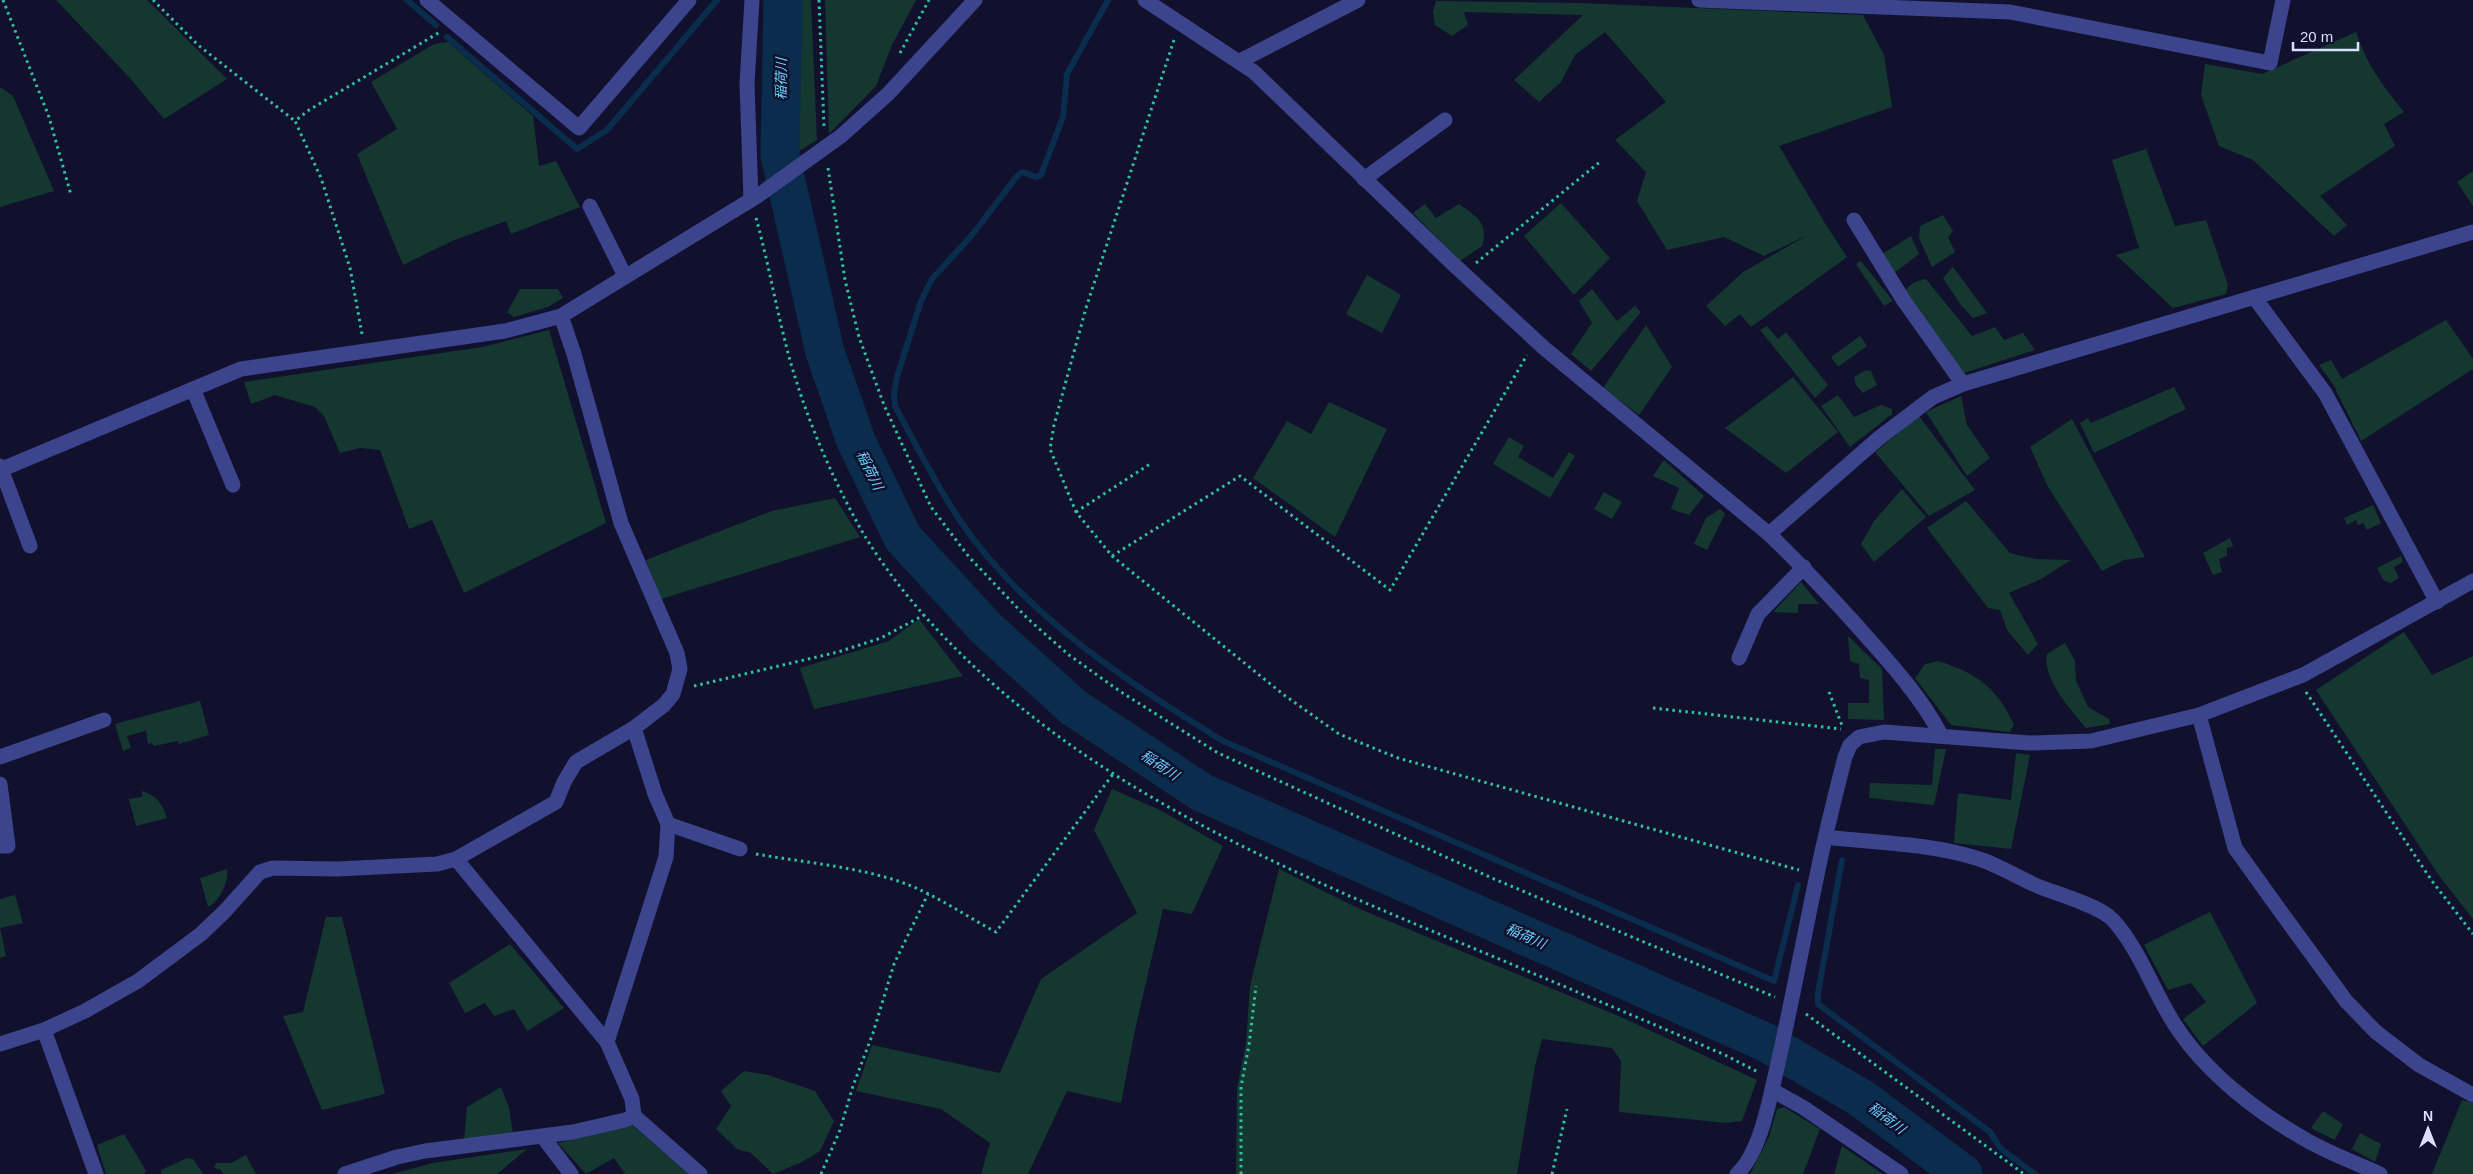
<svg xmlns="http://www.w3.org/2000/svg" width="2473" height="1174" font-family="Helvetica,'Noto Sans JP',sans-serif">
  <rect width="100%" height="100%" fill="#11112d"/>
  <g fill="#143730">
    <path d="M56,0h91l80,79 -63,40 -34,-41z"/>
    <path d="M793,0h18l6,140 -31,19 -3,-5z"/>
    <path d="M825,0h91l-24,45 -16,41 -47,48z"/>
    <path d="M1436,1l142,2 285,12 21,40 8,52 -113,39 47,79 21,32 -96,70 -11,-13 -15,12 -19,-20 37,-34 65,-37 -44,21 -40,-19 -57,13 -30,-49 9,-29 -31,-32 51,-38 -61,-70 -30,23 -14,27 -22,20 -25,-22 69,-65 -119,-3 4,13 -16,11 -17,-11 -2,-13z"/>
    <path d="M2356,32c10,32 27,54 48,80l-20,12 11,22 -75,50 27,29 -13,11 -81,-76 -34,-14 -18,-51 4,-31 57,10z"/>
    <path d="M448,42l85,74 6,50 17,-5 24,46 -69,27 -5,-13 -54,20 -49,24 -46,-111 40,-25 -26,-47 63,-38z"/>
    <path d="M0,87l13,9 41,95 -54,16z"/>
    <path d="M2146,149l29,77 31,-6 22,65 -2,9 -53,14 -57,-53 23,-7 -27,-88z"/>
    <path d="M2473,171v35l-16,-24z"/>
    <path d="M1561,203l49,55 -36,37 -50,-59z"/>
    <path d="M1425,204l11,14 23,-14c18,13 30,19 23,42l-22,15 -47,-48z"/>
    <path d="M1943,215l10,16 -5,6 7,15 -23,15 -13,-29 1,-12z"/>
    <path d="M1911,236l8,18 -26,20 -11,-20z"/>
    <path d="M1861,261l32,40 -9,5 -28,-42z"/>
    <path d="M1953,267l34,46 -14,5 -13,-14 -17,-26z"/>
    <path d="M1367,275l34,20 -19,38 -36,-19z"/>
    <path d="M1926,279l46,57 23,-9 9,13 19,-7 12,17 -71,23 -61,-79c5,-10 13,-13 23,-15z"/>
    <path d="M520,289h38l5,9 -15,9 -34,10 -7,-5z"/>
    <path d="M1592,289l25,32 18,-15 6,6 -50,59 -20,-17 21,-31 -13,-22z"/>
    <path d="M2446,320l27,39v10l-112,72 -28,-57 -14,-19 12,-5 11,19z"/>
    <path d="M1646,325l26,42 -33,48 -36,-27z"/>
    <path d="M1767,326l11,13 8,-7 42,53 -13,13 -55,-68z"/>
    <path d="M549,330l57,193 -142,70 -32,-73 -23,9 -29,-79 -20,-2 -20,5 -16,-37 -9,-9 -40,-12 -24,9 -7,-22 238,-35z"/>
    <path d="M1860,336l7,10 -29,21 -7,-10z"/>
    <path d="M1866,370l5,1 6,14 -14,8 -7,-8 -2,-8z"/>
    <path d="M1793,377l45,55 -52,41 -61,-45z"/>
    <path d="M2174,387l12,22 -92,44 -14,-30 8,-5 3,5z"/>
    <path d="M1838,395l16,22 27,-12 11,4v5l-42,33 -29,-41z"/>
    <path d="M1961,396l6,29 23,33 -23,18 -41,-64z"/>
    <path d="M1329,402l58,27 -52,108 -82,-59 34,-57 24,13z"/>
    <path d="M1919,416l56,74 -46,26 -54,-64z"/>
    <path d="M2072,419l73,138 -21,3 -22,11 -54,-84 -18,-40z"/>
    <path d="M1509,437l15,9 -6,11 35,21 16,-26 6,4 -25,42 -57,-34z"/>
    <path d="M1664,460l40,36 -15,19 -18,-6 8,-21 -26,-12z"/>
    <path d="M1902,489l24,28 -52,45 -13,-18 13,-23z"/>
    <path d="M1604,492l18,10 -10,17 -18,-10z"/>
    <path d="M835,498l25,39 -199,62 -15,-39 126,-49z"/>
    <path d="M1966,501l44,52 25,6 36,1 -30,19 -32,14 29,51 -10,11 -21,-25 -7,-20 -12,-2 -61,-80z"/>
    <path d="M2373,505l8,18 -14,7 -4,-7 -5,2 -2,-5 -9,5 -3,-7z"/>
    <path d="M1720,509l5,5 -18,36 -13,-6 12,-26z"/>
    <path d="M2230,538l3,8 -6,2v8l-8,3 3,13 -9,3 -10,-22z"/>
    <path d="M2401,556l2,6 -9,5 5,11 -9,5 -7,-3 -6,-12z"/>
    <path d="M1801,582l18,22h-21v9l-25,-1z"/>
    <path d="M919,619l44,57 -149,33 -14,-41 89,-27z"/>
    <path d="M2404,632l28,43 41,-19v263l-33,-42 -124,-187z"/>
    <path d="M1848,636l34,33 2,51 -36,-1v-16h21v-23l-9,-2 -1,-14 -9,-3z"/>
    <path d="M2065,643l10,18 1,20 12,26 21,12 1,5 -24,4c-15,-18 -44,-49 -39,-74z"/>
    <path d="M1938,661c39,12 59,27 76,64l-5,7 -58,-7 -36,-47 10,-14z"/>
    <path d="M200,701l9,34 -30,9 -1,-3 -24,5 -2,-3 -4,1 -2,-13 -19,5 4,12 -8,3 -8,-27z"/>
    <path d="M1935,749h11l-12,56 -65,-7 1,-15 62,2z"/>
    <path d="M2016,753l14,2 -19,94 -57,-6 4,-50 53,7z"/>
    <path d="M1112,789l48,21 63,36 -31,68 -29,-5 -28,121 -14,73 -54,-12 -39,83h-47l9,-31 -49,-34 -85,-18 16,-46 128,28 41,-94 96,-66 -43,-83z"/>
    <path d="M142,791c15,5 20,12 25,27l-31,8 -7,-27 13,-2z"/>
    <path d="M227,869c2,12 -7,32 -19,38l-8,-29z"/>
    <path d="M1279,869l83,41 259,107 136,63 -15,41 -16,2 -107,-11 2,-51 -9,-13 -70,-9 -7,27 -18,108h-281l1,-85 9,-46 4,-57z"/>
    <path d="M15,895l8,28 -23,5 6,28 -6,2v-59z"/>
    <path d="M2210,912l47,91 -54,43 -20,-27 23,-17 -15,-19 -23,7 -24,-45z"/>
    <path d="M326,917h16l43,177 -63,16 -39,-94 20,-4z"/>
    <path d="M510,944l54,64 -37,23 -13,-22 -20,7 -9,-13 -20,10 -16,-30z"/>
    <path d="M744,1071l24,4 47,16 19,30 -14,30 -20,12 -27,11 -22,-21 -14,-4 -21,-20 15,-23 -10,-15z"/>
    <path d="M501,1087l8,21 4,26 -49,7 3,-34z"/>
    <path d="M2462,1100l11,3v71h-41z"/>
    <path d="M1784,1107l36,22 -17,45h-53l19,-37 8,-28z"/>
    <path d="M2323,1111l20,13 -8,16 -24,-12z"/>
    <path d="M632,1125l57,49h-64l-11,-16 -28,16 -28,-31z"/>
    <path d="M2360,1133l21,11 -6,18 -23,-13z"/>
    <path d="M124,1134l22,37 -2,3h-38l-9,-29z"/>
    <path d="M1842,1146l41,28h-49z"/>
    <path d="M527,1149l-30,25h-105l41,-11z"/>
    <path d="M246,1155l10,19h-33l-2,-4 -7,-2 2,-5h15z"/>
    <path d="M187,1158l6,1 10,15h-42v-4z"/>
  </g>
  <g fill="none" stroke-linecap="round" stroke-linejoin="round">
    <g stroke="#0a2c4d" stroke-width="6">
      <path d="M407,0l29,25"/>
      <path d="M1108,0l-41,74 -4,43 -22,58 -5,2 -13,-5 -6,4 -45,59 -40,44 -11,22 -24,76 -3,16 1,13c21,39 41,79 66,116 65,94 166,160 262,219l551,240 24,-96"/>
      <path d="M447,37l130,112 30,-19 110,-130"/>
      <path d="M1842,860l-24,133v11l172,128 11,17 34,25"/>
    </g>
    <path stroke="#0a2c4d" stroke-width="39" d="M783,0l-3,155 45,197 31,89 47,97 83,90 87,79 128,85 564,250 96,56 102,76"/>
    <g stroke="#2ec1a2" stroke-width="3" stroke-dasharray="2.5 4" stroke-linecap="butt">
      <path d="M3,0l46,117 22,78"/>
      <path d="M153,0l45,45 97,76"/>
      <path d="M819,0l5,127"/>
      <path d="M1174,40l-88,268 -32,117 -4,24 26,63 36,44 172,139 55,39 59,24 401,112"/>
      <path d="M900,53l29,-53"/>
      <path d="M828,168l17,112 14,57 25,68 47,102 38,50 59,62 41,36 52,37 97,61 276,126 281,118"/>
      <path d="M756,218c11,39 18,79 28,119 16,67 45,136 79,196 27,45 62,86 99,122 140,137 320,214 499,288 88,37 176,74 264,112l33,17"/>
      <path d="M1476,263l125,-102"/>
      <path d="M362,334l-12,-66 -29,-90 -26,-57 14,-11 131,-78"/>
      <path d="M1076,512l74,-48"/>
      <path d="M1112,556l128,-80 150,114 137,-235"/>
      <path d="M694,686l144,-34 43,-14 43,-23"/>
      <path d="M1829,692l14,36"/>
      <path d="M2306,692l126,189 41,53"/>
      <path d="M1653,708l188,21"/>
      <path d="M756,854c46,8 94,12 139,26 37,12 67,34 101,52l117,-158"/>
      <path d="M1806,1014l218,160"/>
      <path d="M821,1174l19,-44 13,-44 20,-53 21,-69 34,-70"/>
      <path d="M1241,1174v-87l8,-42 7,-59"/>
      <path d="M1552,1174l15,-65"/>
    </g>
    <g stroke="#3b448c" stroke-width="15">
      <path d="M427,0l152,128 110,-128"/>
      <path d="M1145,0l109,72 197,190 93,86 225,186c31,30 61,62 90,94 30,34 61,67 82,107"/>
      <path d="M1699,0l311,12 260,51 13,-63"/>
      <path d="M1240,61l118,-61"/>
      <path d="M1364,179l81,-59"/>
      <path d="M751,200l-4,-117 5,-83"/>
      <path d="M590,206l35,70"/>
      <path d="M1854,220l50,81 59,83"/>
      <path d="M2254,297l71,96 112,209"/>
      <path d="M193,389l40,96"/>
      <path d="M0,466l30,80"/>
      <path d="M0,470l241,-101 264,-38 56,-15 198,-121 82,-59 47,-42 87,-94"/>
      <path d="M1769,534l110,-96 54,-41 30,-13 510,-152"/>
      <path d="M1739,658l19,-44 46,-47"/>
      <path d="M2199,715l36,133 51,71 60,82 30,31 43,33 54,30"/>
      <path d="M634,728l21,66 13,30 72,25"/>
      <path d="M0,757l104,-37"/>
      <path d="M0,784l8,62h-8"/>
      <path d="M1826,837c49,6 102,6 150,21 24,7 45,22 69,31 17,6 56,18 68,31 27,30 40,71 62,105 31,48 83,88 133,116 23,13 48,22 72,33"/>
      <path d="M456,859l151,183 25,57 2,17 66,58"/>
      <path d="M44,1030l52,144"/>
      <path d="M607,1042l59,-185 2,-33"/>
      <path d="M0,1044l44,-14 41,-19 53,-30 63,-47 24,-23 35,-39 13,-4 65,1 99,-5 19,-5 100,-57 8,-20 12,-20 58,-34 30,-23 9,-11 7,-25 -3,-16 -56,-130 -47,-169 -13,-38"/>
      <path d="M1772,1090l32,18 97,66"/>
      <path d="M543,1137l28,37"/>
      <path d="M345,1174l52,-17 28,-6 148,-19 52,-12 9,-4"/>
      <path d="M1737,1174c23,-21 32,-72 39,-102 15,-65 27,-131 41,-197 8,-40 18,-79 28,-118l5,-12 9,-8 25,-5 145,11 62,-2 108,-26 104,-40 170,-94"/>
    </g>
  </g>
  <g text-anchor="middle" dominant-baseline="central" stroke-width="5" stroke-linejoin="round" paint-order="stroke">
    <g font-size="14" font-style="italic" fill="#6ad1ff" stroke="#11112d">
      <text transform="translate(781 79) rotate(-89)">稲荷川</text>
      <text transform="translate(870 470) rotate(64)">稲荷川</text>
      <text transform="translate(1160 765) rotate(34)">稲荷川</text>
      <text transform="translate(1526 936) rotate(24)">稲荷川</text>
      <text transform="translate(1887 1118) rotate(37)">稲荷川</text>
    </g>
  </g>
  <g transform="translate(2428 1129)" stroke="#11112d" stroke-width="4" paint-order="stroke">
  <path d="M0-4L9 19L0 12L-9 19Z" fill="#dcdeff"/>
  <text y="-8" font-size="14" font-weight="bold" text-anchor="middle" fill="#dcdeff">N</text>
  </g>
  <path d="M2293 42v8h65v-8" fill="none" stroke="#dcdeff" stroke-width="2.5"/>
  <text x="2300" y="42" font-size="15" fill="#dcdeff" stroke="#11112d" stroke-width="4" paint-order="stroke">20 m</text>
</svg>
